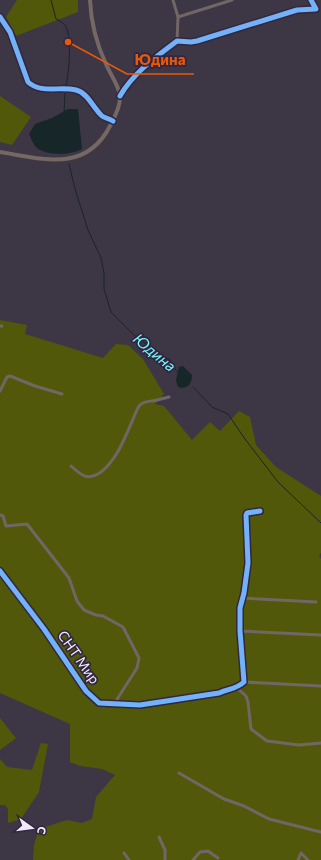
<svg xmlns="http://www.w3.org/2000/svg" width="321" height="860" font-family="Commissioner,sans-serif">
  <rect width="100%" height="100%" fill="#3d3645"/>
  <g fill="#525809">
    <path d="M17,0h61v12l-62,24 -10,-19z"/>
    <path d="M0,96l31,21 -19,28 -12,-3z"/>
    <path d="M0,320l27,5 -2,9 78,24 13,-14 12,1 15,14 21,35 -9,10 9,2 28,34 18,-18 10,9 19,-20 11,6 6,28 20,22 45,29v57l-2,2 2,4v301h-288l1,-15 5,-16 28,-9 15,3 10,-4 4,-22 19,-22 -13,-6 -22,-3 -10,-4v-38l-70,-31z"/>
    <path d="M0,718l16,20 -16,12z"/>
    <path d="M41,743l7,1 -9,48 -18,27 -13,4v-14l-3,-4h-5v-46l7,8 25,3z"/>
  </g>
  <g fill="#172628">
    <path d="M68,109h10l4,40c-10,6 -35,7 -45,-1 -3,-2 -6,-10 -8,-14l6,-10 17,-6z"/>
    <path d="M183,366l9,9c0,9 -5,15 -14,12l-2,-7 3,-13z"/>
  </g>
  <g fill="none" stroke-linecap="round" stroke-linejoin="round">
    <g stroke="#172628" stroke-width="1">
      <path d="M51,0l5,19c4,2 8,4 10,8 6,11 3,46 0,59"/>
      <path d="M64,113l1,-20"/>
      <path d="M69,164l6,25 13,41 13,28 3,15v16l7,23 24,24 26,19 9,5 7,12"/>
      <path d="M193,387l19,20 16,7 17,25 33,43 43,41"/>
    </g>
    <g stroke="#716666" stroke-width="3">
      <path d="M173,0l5,17 54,-17"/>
      <path d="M0,17l10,15 18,50c13,12 32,4 48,8 12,3 17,18 26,26 3,2 8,3 11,5"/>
      <path d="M177,41l1,-24"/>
      <path d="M120,96c13,-23 37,-40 57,-55l14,1 6,-1 100,-31 19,-1 -5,-9"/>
      <path d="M0,326h2"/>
      <path d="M0,391l7,-14 3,-1 25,10 27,8"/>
      <path d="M71,466c11,10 17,15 30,6 16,-13 24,-34 32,-53 2,-4 4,-11 7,-14 5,-5 11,-3 17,-5 4,-1 8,-2 12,-3"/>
      <path d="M0,515l3,1 3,10 21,-2 42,54 8,23 7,9 12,5 7,1 20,11 16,31 -2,10 -23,36"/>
      <path d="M0,571l44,58 42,62 13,12 41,2 79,-12 8,-3 10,-2"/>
      <path d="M242,598l74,4"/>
      <path d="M240,631l81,4"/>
      <path d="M244,682l77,4"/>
      <path d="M237,688l7,-6 -4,-51v-23l4,-15 4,-30 -2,-48 1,-2 13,-2"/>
      <path d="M237,688l9,8 2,6 3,27 16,12 32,4 22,-2"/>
      <path d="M179,773l45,26 20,7 25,13 52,13"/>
      <path d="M159,837l6,13v10"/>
      <path d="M124,853l5,7"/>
      <path d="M193,860l7,-8 8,-1 10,7"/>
      <path d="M298,860l3,-7 7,7"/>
    </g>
    <path stroke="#756764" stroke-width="4" d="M0,152c43,7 86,21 110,-26 5,-9 11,-21 10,-31 -2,-11 -10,-21 -14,-31 -10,-21 -15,-41 -16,-64"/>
    <defs>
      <g id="cycleway">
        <path d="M0,17l10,15 18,50c13,12 32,4 48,8 12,3 17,18 26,26 3,2 8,3 11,5"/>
        <path d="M120,96c13,-23 37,-40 57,-55l14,1 6,-1 100,-31 19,-1 -5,-9"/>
        <path d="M0,571l44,58 42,62 13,12 41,2 79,-12c11,-5 16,-3 25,-11l-4,-51v-23l4,-15 4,-30 -2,-48 1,-2 13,-2"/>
      </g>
    </defs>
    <use href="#cycleway" stroke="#322640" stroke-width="8"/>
    <use href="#cycleway" stroke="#73b2f8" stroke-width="5"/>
  </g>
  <g text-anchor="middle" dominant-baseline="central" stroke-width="3.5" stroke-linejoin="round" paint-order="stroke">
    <g font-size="14" fill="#f1eafc" stroke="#322640">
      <text transform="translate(79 657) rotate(55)">СНТ Мир</text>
    </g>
    <g font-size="15" font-style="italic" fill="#78f8fc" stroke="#322640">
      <text transform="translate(155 352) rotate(40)">Юдина</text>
    </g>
  </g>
  <path fill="none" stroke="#e8590c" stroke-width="1.5" d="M68 42L127 74H194"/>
  <circle fill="#e8590c" stroke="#322640" stroke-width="1.5" cx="68" cy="42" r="4"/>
  <g font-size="15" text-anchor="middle" font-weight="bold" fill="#e8590c" stroke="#322640" stroke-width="3.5" stroke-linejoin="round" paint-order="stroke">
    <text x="160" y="65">Юдина</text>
  </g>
  <g transform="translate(32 828) rotate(104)" stroke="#322640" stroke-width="3" paint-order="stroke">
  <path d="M0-3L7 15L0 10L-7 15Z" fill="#f1eafc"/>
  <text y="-6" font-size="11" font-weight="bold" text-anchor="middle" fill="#f1eafc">С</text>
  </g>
</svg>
